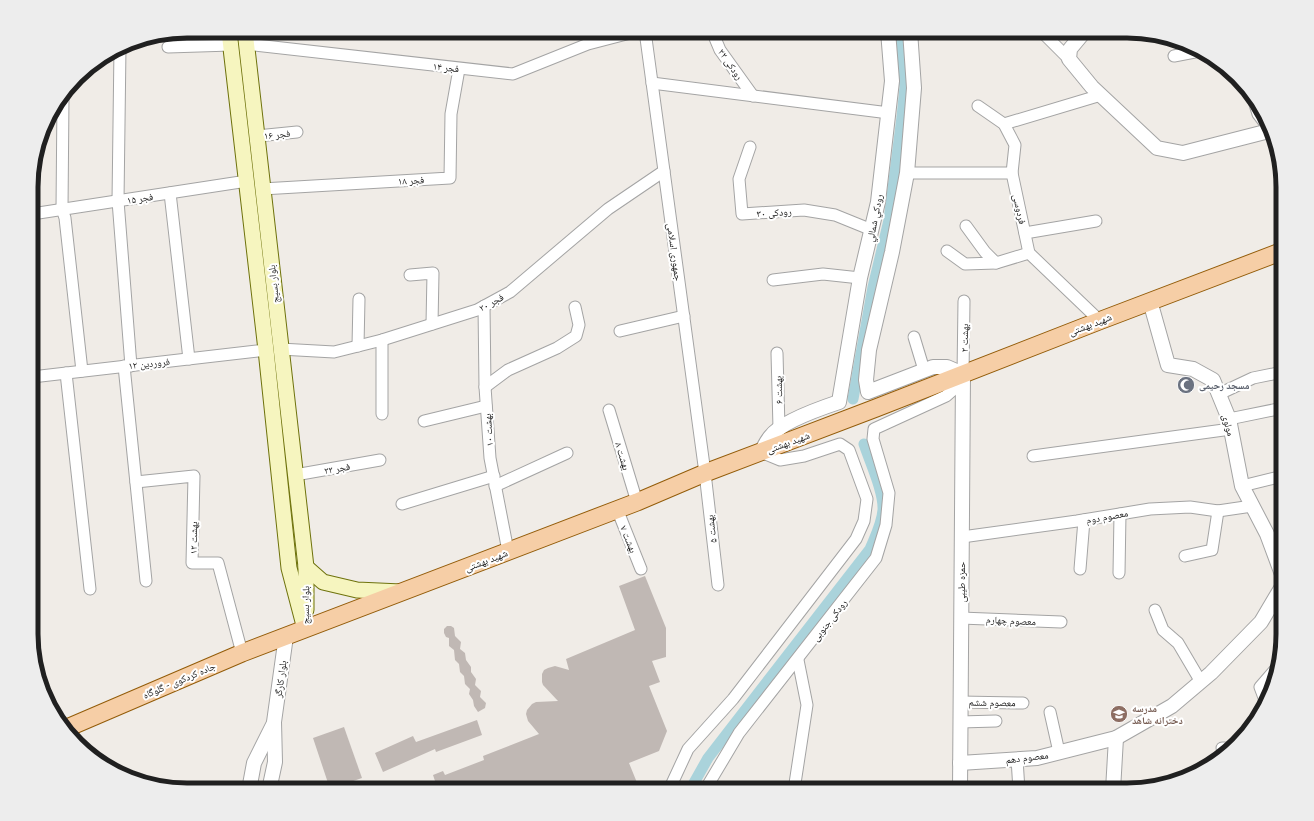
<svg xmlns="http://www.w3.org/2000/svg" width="1314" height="821" font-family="Lato,'Noto Naskh Arabic',sans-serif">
  <rect width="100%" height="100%" fill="#f0ece7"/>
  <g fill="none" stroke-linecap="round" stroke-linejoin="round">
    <g stroke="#aad3db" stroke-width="11">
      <path d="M853,399l20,-112 16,-67 13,-103 3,-30 -7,-56"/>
      <path d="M690,790l18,-32 162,-209c5,-12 12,-25 13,-39 1,-18 -13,-48 -19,-66"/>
    </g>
  </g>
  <g fill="#c0b8b4">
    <path d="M645,576l21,52v29l-14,4 8,21 -11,4 18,45 -8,20 -30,12 11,27h-201l-3,-6 -3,-9 10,-4 2,4 39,-15 -1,-4 56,-22 -11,-13 -2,-7 1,-4 5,-6 4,-2 22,-1 -15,-16 -1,-3v-8l2,-4 4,-2 7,-2 14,4 -3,-11 69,-29 -16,-44z"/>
    <path d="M447,626h4l3,2 1,8 6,6 -1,7 5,4 1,7 5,7v5l5,7 -1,6 6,6 -1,6 6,6 -1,5 -7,4 -4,-6 -1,-6 -4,-6 1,-5 -5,-5 -1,-8 -4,-4 -1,-8 -4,-4 -1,-10 -5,-4v-8l-3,-1 -2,-4v-4z"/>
    <path d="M477,720l5,15 -46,17 -1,-3 -52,23 -8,-19 38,-17 3,6z"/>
    <path d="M344,727l18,51 -32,11 -17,-51z"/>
  </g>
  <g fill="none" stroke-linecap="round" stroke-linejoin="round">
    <defs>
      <g id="minor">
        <path d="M645,31l60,442 13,112"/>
        <path d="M712,31l8,19 33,46"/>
        <path d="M1041,31l28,28"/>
        <path d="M246,44l267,30 75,-30 50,-13"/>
        <path d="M120,47l-2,154 13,165"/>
        <path d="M168,47l63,-2"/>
        <path d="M1174,56l26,-5"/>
        <path d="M652,83l237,30"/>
        <path d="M63,97l-1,112 3,9 17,153"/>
        <path d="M1254,101l4,13 9,12"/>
        <path d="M978,106l26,18 11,21 -3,28"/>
        <path d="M1004,124l97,-29"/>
        <path d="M257,136l40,-4"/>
        <path d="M750,147l-11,32 3,35 62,-4 31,5 37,15"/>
        <path d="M907,173h105l17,80 70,67"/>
        <path d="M262,189l188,-11 1,-64 8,-45"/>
        <path d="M170,193l19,166"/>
        <path d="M32,214l215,-33"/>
        <path d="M966,226l19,26 11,11 33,-10"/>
        <path d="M1025,233l71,-12"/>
        <path d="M947,251l18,13 31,-1"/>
        <path d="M410,275l23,-2 -1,51"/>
        <path d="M773,280l50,-6 37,4"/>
        <path d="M484,306l1,81 5,71 18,93"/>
        <path d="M620,331l64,-15"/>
        <path d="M914,337l10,33"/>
        <path d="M382,340v74"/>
        <path d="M358,346l1,-47"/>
        <path d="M280,349l54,3 48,-12 95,-30 33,-18 98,-83 56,-38"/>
        <path d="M777,353l2,75"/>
        <path d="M32,360l2,17"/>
        <path d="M124,366l22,215"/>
        <path d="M66,373l24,216"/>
        <path d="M32,377l234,-27"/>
        <path d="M485,387l23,-17 49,-22 19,-12 3,-11 -4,-18"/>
        <path d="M1219,394l34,-16 30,-6"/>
        <path d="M609,410l28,92"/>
        <path d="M1229,419l54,-11"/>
        <path d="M424,421l62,-15"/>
        <path d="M1033,456l198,-27"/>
        <path d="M295,475l85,-15"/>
        <path d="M136,482l58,-6 -2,87h26l24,90"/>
        <path d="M495,486l72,-33"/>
        <path d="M1242,486l41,-10"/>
        <path d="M402,504l92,-28"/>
        <path d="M617,509l24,60"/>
        <path d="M962,537l115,-16 73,-12 40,-2 28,4 34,-5"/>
        <path d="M1185,556l27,-6 6,-39"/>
        <path d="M1080,569l4,-49"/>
        <path d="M1119,573l1,-59"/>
        <path d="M1155,610l8,20 15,13 23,39"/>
        <path d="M961,618l100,4"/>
        <path d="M960,702l63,1"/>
        <path d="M1266,703l-6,-16 19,-22"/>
        <path d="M1050,712l9,40"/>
        <path d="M960,722l36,-1"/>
        <path d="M1222,748h6"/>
        <path d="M1017,759l2,31"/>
        <path d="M1072,788l24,2"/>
        <path d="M669,790l19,-41 45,-50 123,-160 8,-18 3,-22 -18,-49 -9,-6 -36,12 -24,4 -19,-8"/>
        <path d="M705,790l34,-57 137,-175 10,-33 3,-32 -16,-54 1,-10 72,-33 8,-7 9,-15 1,-73"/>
        <path d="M794,790l13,-85 -9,-45"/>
      </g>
      <g id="tertiary">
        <path d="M910,31l4,57 -7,85 -15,79 -23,98 -3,30 2,12 65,-25h14l16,7 -3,416"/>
        <path d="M1085,31l-15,18 -1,10 23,28 65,61 26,5 86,-22"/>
        <path d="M1150,301l18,64 25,4 20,11 16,39 13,67 25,48 16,43"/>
        <path d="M761,452c3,-5 6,-12 10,-16 10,-14 50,-28 68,-34l21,-124 18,-76 14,-121 -4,-50"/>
        <path d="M960,763l77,-5 79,-20 56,-32 39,-33 50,-51 22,-37"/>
        <path d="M249,790l5,-27 19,-38"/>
        <path d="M269,790l6,-28 -1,-40 12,-86"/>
        <path d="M1113,790l3,-52"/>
      </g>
      <g id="secondary">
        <path d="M229,31l37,319 23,218 16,61"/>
        <path d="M245,31l61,536v43"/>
        <path d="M306,567l17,15 34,8 44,2"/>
      </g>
      <path id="primary" d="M67,728l175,-75 395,-151 68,-29 171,-65 223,-87 184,-70"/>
    </defs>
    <use href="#minor" stroke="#a4a4a4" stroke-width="13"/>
    <use href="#tertiary" stroke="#a4a4a4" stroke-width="16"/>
    <use href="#secondary" stroke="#6e720c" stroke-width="17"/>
    <use href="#primary" stroke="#935c09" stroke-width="19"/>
    <use href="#minor" stroke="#fff" stroke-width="11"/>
    <use href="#tertiary" stroke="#fff" stroke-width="14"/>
    <use href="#secondary" stroke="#f6f5bf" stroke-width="15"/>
    <use href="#primary" stroke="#f6cea6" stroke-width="17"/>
  </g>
  <defs>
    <symbol id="mosque-disc" viewBox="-11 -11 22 22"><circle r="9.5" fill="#6b7280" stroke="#fff"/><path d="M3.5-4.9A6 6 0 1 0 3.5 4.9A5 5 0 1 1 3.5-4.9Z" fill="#fff"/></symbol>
    <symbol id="school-disc" viewBox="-11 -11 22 22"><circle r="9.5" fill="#8d6e63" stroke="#fff"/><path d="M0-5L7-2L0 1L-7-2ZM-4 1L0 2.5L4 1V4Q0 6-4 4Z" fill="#fff"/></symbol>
  </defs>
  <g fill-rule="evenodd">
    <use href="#mosque-disc" x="1176" y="375" width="20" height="20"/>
    <use href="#school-disc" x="1109" y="704" width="20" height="20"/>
  </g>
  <g text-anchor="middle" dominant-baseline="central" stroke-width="4" stroke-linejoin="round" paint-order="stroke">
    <g font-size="10" fill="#202020" stroke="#fff">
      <text transform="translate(731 64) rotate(55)">رودکی ۲۲</text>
      <text transform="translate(446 67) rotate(6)">فجر ۱۴</text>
      <text transform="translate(277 134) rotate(-6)">فجر ۱۶</text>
      <text transform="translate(411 180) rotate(-3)">فجر ۱۸</text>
      <text transform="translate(140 198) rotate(-9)">فجر ۱۵</text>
      <text transform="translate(1020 209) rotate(78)">فردوسی</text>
      <text transform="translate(774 212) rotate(-4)">رودکی ۳۰</text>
      <text transform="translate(874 218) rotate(-79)">رودکي شمالي</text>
      <text transform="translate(675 252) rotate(82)">جمهوری اسلامی</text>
      <text transform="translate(273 284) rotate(-96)">بلوار بسیج</text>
      <text transform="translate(491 302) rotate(-28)">فجر ۲۰</text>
      <text transform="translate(1090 324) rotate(-21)">شهید بهشتی</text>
      <text transform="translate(964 338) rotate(-89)">بهشت ۲</text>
      <text transform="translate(149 363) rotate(-6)">۱۲ فروردین</text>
      <text transform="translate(778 390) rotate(-92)">بهشت ۶</text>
      <text transform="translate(1229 425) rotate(75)">مولوی</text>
      <text transform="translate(488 430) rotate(-94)">بهشت ۱۰</text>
      <text transform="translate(788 442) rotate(-20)">شهید بهشتی</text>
      <text transform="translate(623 456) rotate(73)">بهشت ۸</text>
      <text transform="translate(337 468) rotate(-10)">فجر ۲۲</text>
      <text transform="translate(1107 516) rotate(-10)">معصوم دوم</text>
      <text transform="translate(711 529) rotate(-97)">بهشت ۵</text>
      <text transform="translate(193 538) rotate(-89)">بهشت ۱۲</text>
      <text transform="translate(629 539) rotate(68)">بهشت ۷</text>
      <text transform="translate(486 560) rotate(-21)">شهید بهشتی</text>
      <text transform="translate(961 582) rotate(-90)">حمزه طیبی</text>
      <text transform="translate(305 605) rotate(-89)">بلوار بسیج</text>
      <text transform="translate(829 620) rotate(-52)">رودکی جنوبی</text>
      <text transform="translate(1011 620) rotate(3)">معصوم چهارم</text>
      <text transform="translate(280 679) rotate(-82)">بلوار کارگر</text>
      <text transform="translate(179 680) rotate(-23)">جاده کردکوی - گلوگاه</text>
      <text transform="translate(992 702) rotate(1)">معصوم ششم</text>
      <text transform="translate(1027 757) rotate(-7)">معصوم دهم</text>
    </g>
    <g font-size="10" font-weight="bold" fill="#5b616d" stroke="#fff" text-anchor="start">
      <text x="1199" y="385">مسجد رحیمی</text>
    </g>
    <g font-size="10" font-weight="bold" fill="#785e54" stroke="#fff" text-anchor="start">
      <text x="1132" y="708">مدرسه<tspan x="1132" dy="12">دخترانه شاهد</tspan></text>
    </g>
  </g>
  <path d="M0 0H1314V821H0ZM187 38H1127A149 149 0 0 1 1276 187V634A149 149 0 0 1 1127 783H187A149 149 0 0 1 38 634V187A149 149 0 0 1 187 38Z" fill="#ededed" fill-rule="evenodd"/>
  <path fill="none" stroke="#202020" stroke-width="5" d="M187 38H1127A149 149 0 0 1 1276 187V634A149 149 0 0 1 1127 783H187A149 149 0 0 1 38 634V187A149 149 0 0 1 187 38Z"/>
</svg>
